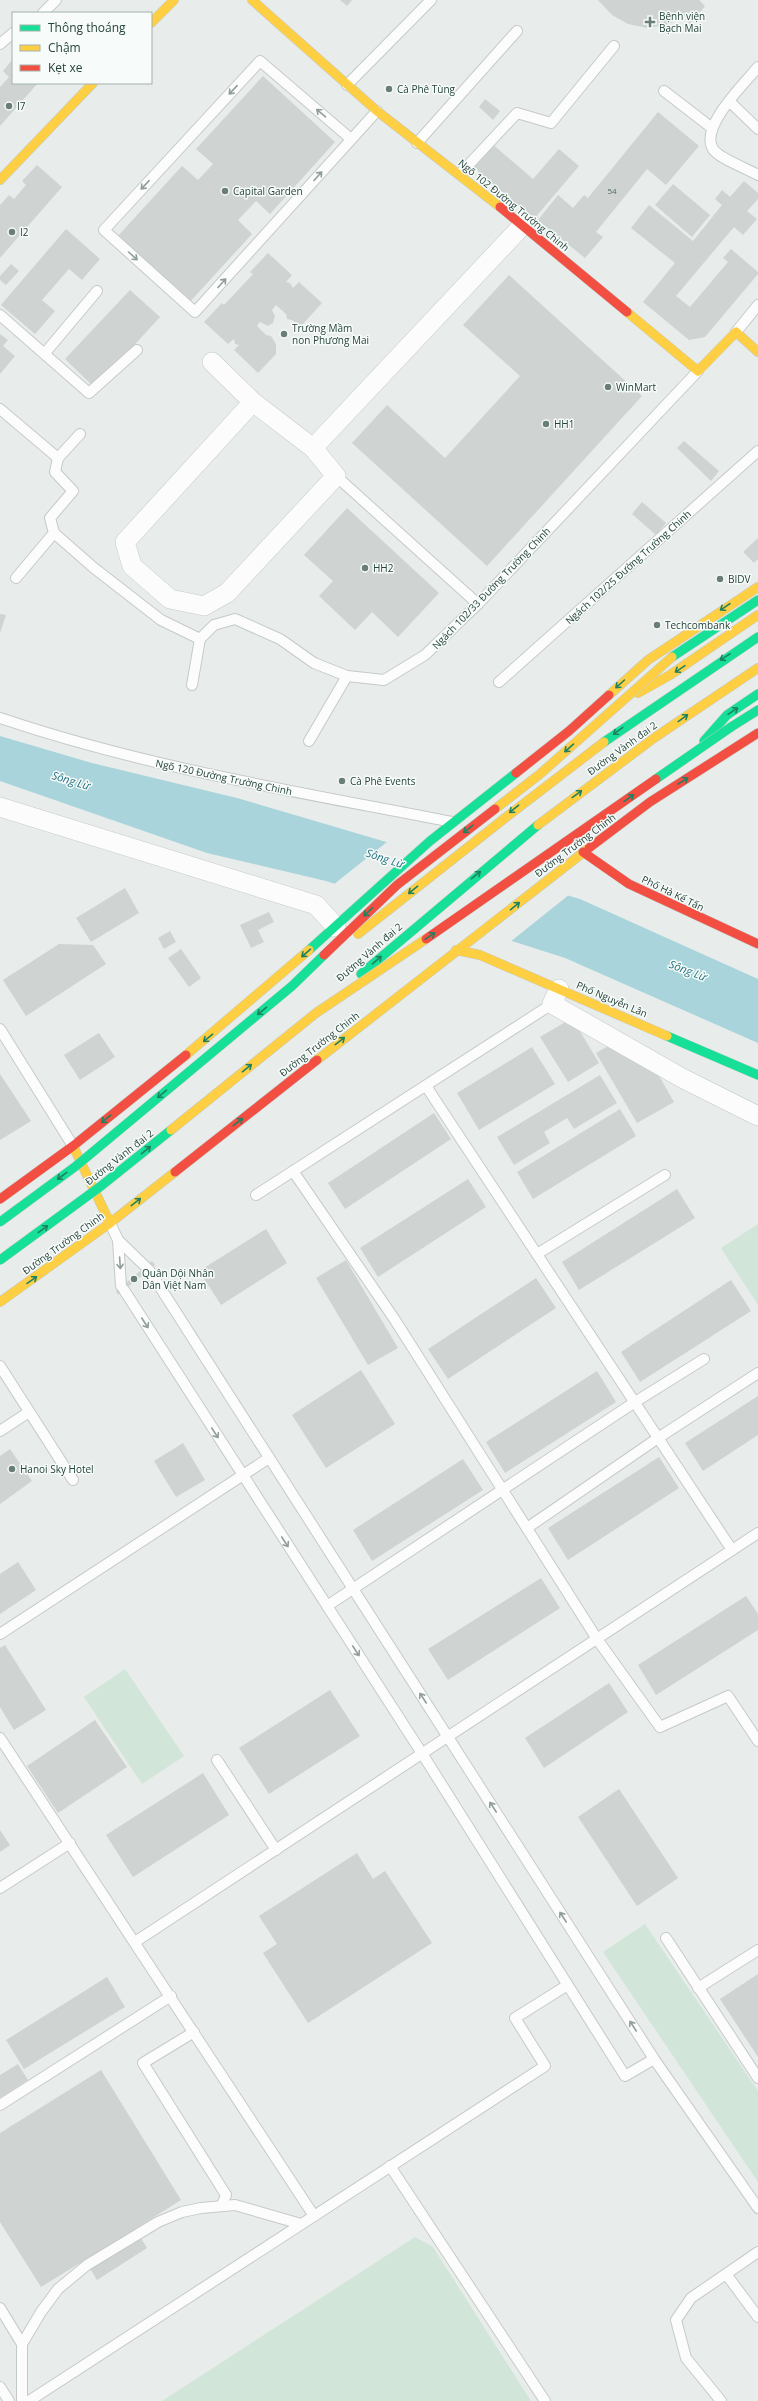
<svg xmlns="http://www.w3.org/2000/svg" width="758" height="2401" font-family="'Open Sans',sans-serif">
  <rect width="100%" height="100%" fill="#e8edeb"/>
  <g fill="#d1e6d8">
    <path d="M758,1224v81l-37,-57z"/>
    <path d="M125,1669l59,87 -42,28 -58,-87z"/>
    <path d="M645,1924l113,167v91l-155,-230z"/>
    <path d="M415,2237l18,10 98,154h-369z"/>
  </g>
  <path fill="#a9d4db" d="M0,736l92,27 145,35 343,101 178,80v64l-193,-85 -239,-77 -119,-28 -207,-72z"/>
  <path fill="#e8edeb" d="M387,842l183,52 -60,48 -177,-57z"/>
  <g fill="#cfd4d2">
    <path d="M340,0h12l-5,6z"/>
    <path d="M598,0h101l6,6 -15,19 -5,-9 -19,9 -19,3 -19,-4 -16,-9z"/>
    <path d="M13,59v24h25l-38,43v-39l9,-10 -6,-6z"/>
    <path d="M263,76l72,66 -65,72 -14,-13 -18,19 14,14 -64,70 -72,-66 66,-72 16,14 15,-16 -17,-15z"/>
    <path d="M485,99l15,12 -7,9 -14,-13z"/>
    <path d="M658,112l41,34 -33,39 -19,-16 -51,63 7,5 -18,21 -47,-38 20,-25 15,13 11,-13 4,3z"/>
    <path d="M491,143l42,36 26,-30 20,17 -45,53 -62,-53z"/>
    <path d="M37,165l25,22 -62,71v-53l9,-10 5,4 12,-14 -4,-4z"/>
    <path d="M744,181l14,12v6l-11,12 10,8 -14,16 -9,-8 -58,69 14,11 38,-45 -5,-4 8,-9 27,23v2l-53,63 -16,3 -46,-38 32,-39 -44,-35 18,-23 44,36 29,-36 -7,-6 7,-9 8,7z"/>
    <path d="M673,184l37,31 -18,22 -37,-32z"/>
    <path d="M66,229l34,30 -18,21 -13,-11 -27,31 13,11 -20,23 -34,-29z"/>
    <path d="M268,253l24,22 -6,7 4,1 3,5 6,-6 23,21 -19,21 -4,1 -7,-5 -5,-1 -1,-5 -10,-9 -4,5 3,6 -2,7 -5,3 -8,-4 -3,4 9,9 5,1 5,8v10l-18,19 -24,-23 5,-5 -4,-1 -1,-5 -6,5 -24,-22 18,-19 2,2 29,-31 -3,-2z"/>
    <path d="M11,264l8,7 -13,14 -6,-5v-4z"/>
    <path d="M509,275l133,121 -155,170 -135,-123 35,-38 58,53 75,-82 -57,-51z"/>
    <path d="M130,290l30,27 -65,71 -30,-29z"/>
    <path d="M0,334l8,6 -5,6 12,10 -15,18z"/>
    <path d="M684,441l35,30 -8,10 -34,-33z"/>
    <path d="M642,502l24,21 -10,12 -24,-21z"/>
    <path d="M347,508l92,85 -41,44 -26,-25 -17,18 -36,-34 14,-15 -29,-26z"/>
    <path d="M758,538v21l-4,4 -11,-11z"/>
    <path d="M0,614l6,1 -6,18z"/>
    <path d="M125,888l14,25 -48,29 -15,-24z"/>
    <path d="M269,912l5,10 -16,8 6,12 -13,6 -11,-23z"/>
    <path d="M170,931l6,11 -12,7 -6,-11z"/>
    <path d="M59,944l34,1 13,19 -80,52 -23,-36z"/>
    <path d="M181,949l20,29 -12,9 -21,-29z"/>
    <path d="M572,1018l27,45 -31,19 -28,-45z"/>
    <path d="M99,1033l16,24 -35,23 -16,-25z"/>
    <path d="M615,1042l36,20 23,40 -37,21 -41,-70z"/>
    <path d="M532,1047l23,37 -76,46 -22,-37z"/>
    <path d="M0,1074l31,47 -31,19z"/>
    <path d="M600,1075l17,28 -43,26 -7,-11 -23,14 6,11 -36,22 -17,-28z"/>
    <path d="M620,1109l16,27 -103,63 -16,-27z"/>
    <path d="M434,1113l17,26 -106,70 -17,-26z"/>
    <path d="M468,1179l18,28 -108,70 -18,-29z"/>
    <path d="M677,1189l18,29 -116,72 -17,-28z"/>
    <path d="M266,1229l21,34 -66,42 -22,-34z"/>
    <path d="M346,1260l52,88 -30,17 -52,-87z"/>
    <path d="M152,1261l3,4 -37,30 -2,-4z"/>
    <path d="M536,1278l20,30 -108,71 -20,-30z"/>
    <path d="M731,1280l20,31 -111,71 -19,-30z"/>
    <path d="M361,1370l34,54 -69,44 -34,-53z"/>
    <path d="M597,1371l19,31 -111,71 -19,-31z"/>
    <path d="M758,1396v39l-55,36 -18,-28z"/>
    <path d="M183,1443l22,37 -29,17 -22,-36z"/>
    <path d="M10,1449l22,32 -32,23v-48z"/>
    <path d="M659,1457l20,31 -111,72 -20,-32z"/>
    <path d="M463,1459l20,31 -111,71 -19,-31z"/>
    <path d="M18,1562l18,28 -36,24v-40z"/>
    <path d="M541,1578l19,30 -112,72 -20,-31z"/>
    <path d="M746,1596l12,18v16l-102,65 -18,-30z"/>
    <path d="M5,1645l41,65 -32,20 -14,-23v-59z"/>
    <path d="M609,1683l19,29 -84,56 -19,-30z"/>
    <path d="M330,1690l30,46 -91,58 -30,-46z"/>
    <path d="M95,1720l32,47 -69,46 -31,-47z"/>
    <path d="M203,1773l26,42 -96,62 -27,-42z"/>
    <path d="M619,1789l59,89 -41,28 -59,-89z"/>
    <path d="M0,1830l10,15 -10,7z"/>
    <path d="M357,1853l16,26 12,-8 47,72 -124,80 -45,-70 14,-9 -18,-28z"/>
    <path d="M758,1974v83l-38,-58z"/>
    <path d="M107,1977l18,30 -101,62 -18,-29z"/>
    <path d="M18,2064l10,16 -28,18v-23z"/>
    <path d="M101,2070l80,130 -46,29 12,19 -50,32 -12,-20 -44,27 -41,-65v-89z"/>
  </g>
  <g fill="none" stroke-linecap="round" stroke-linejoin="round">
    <defs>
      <g id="lane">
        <path d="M43,13l13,-13"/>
        <path d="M0,44l13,-11"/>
        <path d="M758,67c-13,16 -59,60 -45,82 5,9 35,20 45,26"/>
        <path d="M347,85l84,-85"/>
        <path d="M664,91l48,37"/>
        <path d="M730,102l28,27"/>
        <path d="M351,139l-91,-78 -156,169 91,82 182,-201"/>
        <path d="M417,143l100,-112"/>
        <path d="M460,174l57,-61 34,10 63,-77"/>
        <path d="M0,315l89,78 48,-43"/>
        <path d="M736,332l22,-27"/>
        <path d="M45,353l52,-62"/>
        <path d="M0,409l58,49"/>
        <path d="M58,458l-3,14 18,19 -23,27 4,15 40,35 67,52 39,19 -8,46"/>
        <path d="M58,458l22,-24"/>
        <path d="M336,476l142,128"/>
        <path d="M16,578l38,-45"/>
        <path d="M200,639l14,-14 21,-6 45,20 34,24 33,13 37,4 41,-25 53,-51 220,-233"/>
        <path d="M499,682l259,-231"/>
        <path d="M0,718c148,50 300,74 452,104"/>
        <path d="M309,741l38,-65"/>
        <path d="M0,1029l73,117"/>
        <path d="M426,1086l306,464"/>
        <path d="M293,1171l102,149 202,319 63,88 68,-31 30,45"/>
        <path d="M256,1195l296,-191"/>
        <path d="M110,1223l8,17 28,27"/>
        <path d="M118,1240l3,46"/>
        <path d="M537,1254l128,-79"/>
        <path d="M149,1270l505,789 104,149"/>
        <path d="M124,1290l299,465 202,321 29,-17"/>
        <path d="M0,1366l73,114"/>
        <path d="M0,1431l29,-19"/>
        <path d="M527,1528l131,-90 100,-65"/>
        <path d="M327,1606l308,-204 69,-43"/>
        <path d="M0,1634l269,-176"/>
        <path d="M0,1738l314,478"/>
        <path d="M217,1760l59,90"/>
        <path d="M0,1888l70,-45"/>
        <path d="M666,1938l92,140"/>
        <path d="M135,1942l623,-409"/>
        <path d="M698,1988l60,-38"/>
        <path d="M194,2032l-51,31 83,132 -4,10"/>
        <path d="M0,2105l171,-109"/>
        <path d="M390,2166l155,235"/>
        <path d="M726,2274l32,43"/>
        <path d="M0,2308l22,36"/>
        <path d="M0,2387l9,14"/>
        <path d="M22,2401v-57l19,-32 17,-23 29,-24 71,-43 24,-10 19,-4 34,-3 66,19"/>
        <path d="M29,2401l516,-335 -30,-48 51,-32"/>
        <path d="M721,2401l-35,-43 -10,-38 15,-22 67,-46"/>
      </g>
      <g id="street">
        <path d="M212,362l41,40 60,46 23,28 -109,117 -23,13 -34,-7 -38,-33 -7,-24 128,-140"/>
        <path d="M313,448l209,-222"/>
        <path d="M0,807l316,98 20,22"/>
        <path d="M559,989l-7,15 130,74 76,38"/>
      </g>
      <g id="fast">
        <path d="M672,657l86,-57"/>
        <path d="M731,727l27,-17"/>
        <path d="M704,741l23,-26 31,-21"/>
        <path d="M604,742l154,-105"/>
        <path d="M309,950l121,-109 86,-68"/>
        <path d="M361,974l177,-149"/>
        <path d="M667,1036l91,39"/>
      </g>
      <g id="slow">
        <path d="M252,0l125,111 123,96"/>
        <path d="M151,23l23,-23"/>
        <path d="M0,180l93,-97"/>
        <path d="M627,312l71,59 38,-39 22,20"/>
        <path d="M638,693l32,-18 88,-60"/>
        <path d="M609,695l39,-35 110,-73"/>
        <path d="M538,825l116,-87 104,-70"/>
        <path d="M358,934l147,-116 99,-76"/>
        <path d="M456,950l24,5 187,81"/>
        <path d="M186,1055l123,-105"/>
        <path d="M317,1060l272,-212"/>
        <path d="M73,1146l37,77"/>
        <path d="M0,1302l110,-79 65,-51"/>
      </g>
      <g id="jam">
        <path d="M500,207l127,105"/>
        <path d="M516,773l53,-42 40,-36"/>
        <path d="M589,848l61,-46 108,-69"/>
        <path d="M583,852l46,32 129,60"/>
        <path d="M175,1172l142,-112"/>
        <path d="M0,1199l73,-53 113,-91"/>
      </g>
    </defs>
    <use href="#lane" stroke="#c5cac8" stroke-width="12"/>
    <use href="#street" stroke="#c5cac8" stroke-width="20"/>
    <use href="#fast" stroke="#c3cbc8" stroke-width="10"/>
    <use href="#slow" stroke="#c3cbc8" stroke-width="10"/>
    <use href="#jam" stroke="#c3cbc8" stroke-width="10"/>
    <use href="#lane" stroke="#fcfcfc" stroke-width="10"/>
    <use href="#street" stroke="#fcfcfc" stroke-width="19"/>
    <use href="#fast" stroke="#16e098" stroke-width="9"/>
    <use href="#slow" stroke="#ffcf43" stroke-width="9"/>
    <use href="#jam" stroke="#f24e42" stroke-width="9"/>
    <defs>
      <g id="fast-bridge">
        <path d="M656,779l75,-52"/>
        <path d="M0,1222l76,-56 216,-180 32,-31"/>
        <path d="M0,1260l101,-74 70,-56"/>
      </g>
      <g id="slow-bridge">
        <path d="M495,809l45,-35 132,-117"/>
        <path d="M171,1130l145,-117 110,-74"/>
      </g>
      <g id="jam-bridge">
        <path d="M426,939l230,-160"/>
        <path d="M324,955l73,-70 98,-76"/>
      </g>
    </defs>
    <use href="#fast-bridge" stroke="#c3ccc9" stroke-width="10" stroke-linecap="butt"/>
    <use href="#slow-bridge" stroke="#c3ccc9" stroke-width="10" stroke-linecap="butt"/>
    <use href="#jam-bridge" stroke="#c3ccc9" stroke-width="10" stroke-linecap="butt"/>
    <use href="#fast-bridge" stroke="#16e098" stroke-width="9"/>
    <use href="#slow-bridge" stroke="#ffcf43" stroke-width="9"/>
    <use href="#jam-bridge" stroke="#f24e42" stroke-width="9"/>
  </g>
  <defs><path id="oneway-shaft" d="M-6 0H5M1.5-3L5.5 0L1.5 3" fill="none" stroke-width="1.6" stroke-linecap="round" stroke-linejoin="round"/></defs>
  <g stroke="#909f9b">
    <use href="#oneway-shaft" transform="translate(233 90) rotate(133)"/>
    <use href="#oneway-shaft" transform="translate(321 113) rotate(-140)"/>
    <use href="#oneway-shaft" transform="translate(318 176) rotate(-48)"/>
    <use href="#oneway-shaft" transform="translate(145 185) rotate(133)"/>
    <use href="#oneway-shaft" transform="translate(133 256) rotate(42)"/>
    <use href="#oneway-shaft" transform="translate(222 283) rotate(-48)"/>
    <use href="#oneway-shaft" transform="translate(120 1263) rotate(86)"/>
    <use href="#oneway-shaft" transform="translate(145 1323) rotate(57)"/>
    <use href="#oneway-shaft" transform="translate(215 1433) rotate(57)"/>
    <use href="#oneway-shaft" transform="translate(285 1542) rotate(57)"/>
    <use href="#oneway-shaft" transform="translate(356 1651) rotate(57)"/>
    <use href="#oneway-shaft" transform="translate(423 1698) rotate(-123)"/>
    <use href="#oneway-shaft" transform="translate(493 1807) rotate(-123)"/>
    <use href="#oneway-shaft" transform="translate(563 1917) rotate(-123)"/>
    <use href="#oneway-shaft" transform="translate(633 2026) rotate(-123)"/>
  </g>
  <g stroke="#1e8160">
    <use href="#oneway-shaft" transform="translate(725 607) rotate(146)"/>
    <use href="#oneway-shaft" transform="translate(725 657) rotate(148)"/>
    <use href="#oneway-shaft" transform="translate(680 669) rotate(146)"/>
    <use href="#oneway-shaft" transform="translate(620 684) rotate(138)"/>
    <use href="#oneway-shaft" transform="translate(733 711) rotate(-34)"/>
    <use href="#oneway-shaft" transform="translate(683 718) rotate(-36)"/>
    <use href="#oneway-shaft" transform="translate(618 731) rotate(144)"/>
    <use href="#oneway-shaft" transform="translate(569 748) rotate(139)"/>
    <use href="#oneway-shaft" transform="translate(683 781) rotate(-32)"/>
    <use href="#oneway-shaft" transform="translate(577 794) rotate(-36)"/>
    <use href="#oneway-shaft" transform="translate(629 798) rotate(-35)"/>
    <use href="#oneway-shaft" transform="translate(514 809) rotate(141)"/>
    <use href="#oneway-shaft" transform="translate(468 829) rotate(142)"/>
    <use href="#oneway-shaft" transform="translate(476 875) rotate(-39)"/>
    <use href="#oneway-shaft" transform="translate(413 890) rotate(141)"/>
    <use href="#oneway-shaft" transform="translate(515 906) rotate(-39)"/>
    <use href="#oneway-shaft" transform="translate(368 912) rotate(136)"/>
    <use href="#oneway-shaft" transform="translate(430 936) rotate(-34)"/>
    <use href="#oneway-shaft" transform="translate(306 953) rotate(139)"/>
    <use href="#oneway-shaft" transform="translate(377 960) rotate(-41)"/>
    <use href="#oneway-shaft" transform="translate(262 1011) rotate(140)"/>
    <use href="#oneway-shaft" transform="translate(208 1038) rotate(141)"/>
    <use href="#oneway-shaft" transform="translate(340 1041) rotate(-38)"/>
    <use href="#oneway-shaft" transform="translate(247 1068) rotate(-39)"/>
    <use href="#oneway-shaft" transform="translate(162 1094) rotate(140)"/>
    <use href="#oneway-shaft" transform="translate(106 1119) rotate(141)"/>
    <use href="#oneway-shaft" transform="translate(238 1122) rotate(-38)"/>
    <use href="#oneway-shaft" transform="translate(146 1150) rotate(-39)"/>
    <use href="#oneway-shaft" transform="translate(62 1176) rotate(143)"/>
    <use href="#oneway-shaft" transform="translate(136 1202) rotate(-38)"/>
    <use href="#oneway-shaft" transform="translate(43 1229) rotate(-36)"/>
    <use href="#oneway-shaft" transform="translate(32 1280) rotate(-35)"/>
  </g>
  <g fill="#697e78" stroke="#f7fbf9" stroke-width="1.5">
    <path d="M648 16h4v4h4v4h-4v4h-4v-4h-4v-4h4z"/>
    <circle cx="389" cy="89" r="4"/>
    <circle cx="9" cy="106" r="4"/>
    <circle cx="225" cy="191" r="4"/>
    <circle cx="12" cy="232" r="4"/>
    <circle cx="284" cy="334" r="4"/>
    <circle cx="608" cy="387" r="4"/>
    <circle cx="546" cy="424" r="4"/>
    <circle cx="365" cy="568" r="4"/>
    <circle cx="720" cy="579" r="4"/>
    <circle cx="657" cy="625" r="4"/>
    <circle cx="342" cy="781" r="4"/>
    <circle cx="134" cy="1279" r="4"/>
    <circle cx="12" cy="1469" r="4"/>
  </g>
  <g text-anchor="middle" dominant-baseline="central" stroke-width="3" stroke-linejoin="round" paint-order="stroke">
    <g font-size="8" fill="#506761">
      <text x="612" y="190">54</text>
    </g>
    <g font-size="10" fill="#24423a" stroke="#f7fbf9" text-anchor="start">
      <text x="659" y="16">Bệnh viện<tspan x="659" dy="12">Bạch Mai</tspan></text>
      <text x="397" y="89">Cà Phê Tùng</text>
      <text x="17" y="106">I7</text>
      <text x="233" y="191">Capital Garden</text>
      <text x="20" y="232">I2</text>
      <text x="292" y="328">Trường Mầm<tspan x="292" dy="12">non Phương Mai</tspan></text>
      <text x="616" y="387">WinMart</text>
      <text x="554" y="424">HH1</text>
      <text x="373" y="568">HH2</text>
      <text x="728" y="579">BIDV</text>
      <text x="665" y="625">Techcombank</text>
      <text x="350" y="781">Cà Phê Events</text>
      <text x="142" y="1273">Quân Dội Nhân<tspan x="142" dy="12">Dân Việt Nam</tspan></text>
      <text x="20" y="1469">Hanoi Sky Hotel</text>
    </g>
    <g font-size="10" fill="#24423a" stroke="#f7fbf9">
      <text transform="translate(514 205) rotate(39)">Ngõ 102 Đường Trường Chinh</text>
      <text transform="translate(628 567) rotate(-42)">Ngách 102/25 Đường Trường Chinh</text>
      <text transform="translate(491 588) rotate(-46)">Ngách 102/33 Đường Trường Chinh</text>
      <text transform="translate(622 748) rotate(-36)">Đường Vành đai 2</text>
      <text transform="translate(224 777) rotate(12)">Ngõ 120 Đường Trường Chinh</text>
      <text transform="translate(575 845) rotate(-37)">Đường Trường Chinh</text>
      <text transform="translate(673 893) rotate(26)">Phố Hà Kế Tấn</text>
      <text transform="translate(369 952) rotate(-41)">Đường Vành đai 2</text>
      <text transform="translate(612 999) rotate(23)">Phố Nguyễn Lân</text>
      <text transform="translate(319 1044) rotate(-38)">Đường Trường Chinh</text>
      <text transform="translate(119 1157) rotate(-38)">Đường Vành đai 2</text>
      <text transform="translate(63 1243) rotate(-36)">Đường Trường Chinh</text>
    </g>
    <g font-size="11" font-style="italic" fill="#1c6f80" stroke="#f7fbf9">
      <text transform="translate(71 780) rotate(17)">Sông Lừ</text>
      <text transform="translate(385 858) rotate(18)">Sông Lừ</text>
      <text transform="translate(688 970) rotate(21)">Sông Lừ</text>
    </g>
  </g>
  <rect x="12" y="12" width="140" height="72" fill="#f7fbf9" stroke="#a3b1ad"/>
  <rect x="20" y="25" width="20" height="6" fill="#16e098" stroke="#a3b1ad"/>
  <text x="48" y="32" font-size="12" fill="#24423a">Thông thoáng</text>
  <rect x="20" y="45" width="20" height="6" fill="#ffcf43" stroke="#a3b1ad"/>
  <text x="48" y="52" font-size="12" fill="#24423a">Chậm</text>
  <rect x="20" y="65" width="20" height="6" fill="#f24e42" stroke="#a3b1ad"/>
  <text x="48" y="72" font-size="12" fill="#24423a">Kẹt xe</text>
</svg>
